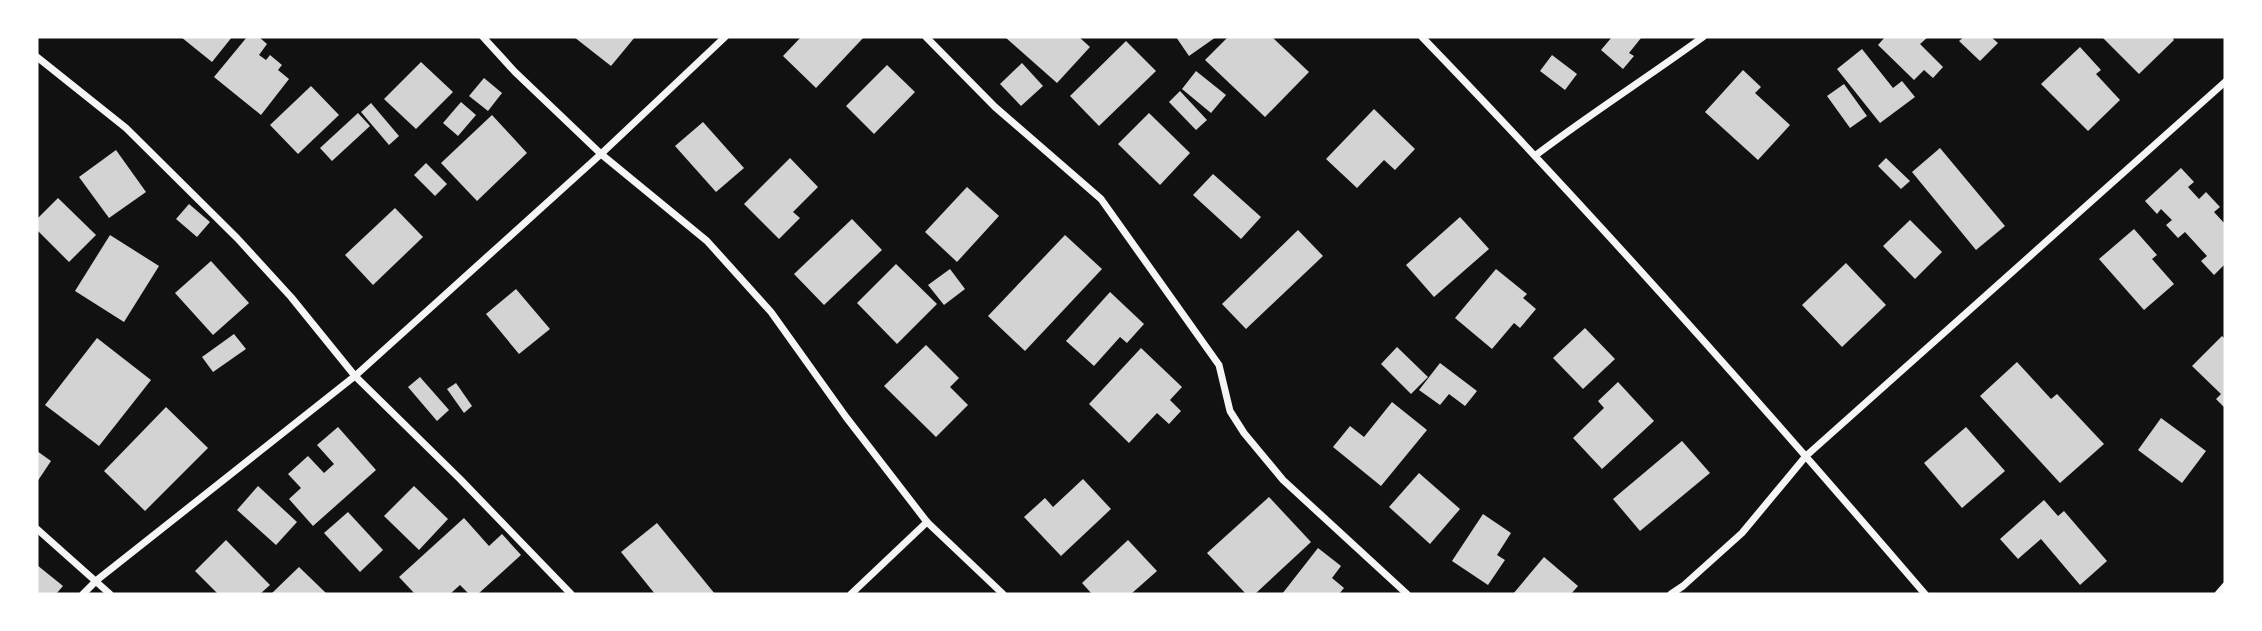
<svg xmlns="http://www.w3.org/2000/svg" width="2262" height="631" font-family="'Noto Sans',sans-serif">
  <rect width="100%" height="100%" fill="#111"/>
  <g fill="#d3d3d3">
    <path d="M181,37h51l-20,25z"/>
    <path d="M247,37h12l8,7 -8,11 7,5 4,-5 12,10 -4,5 11,9 -28,36 -47,-38z"/>
    <path d="M574,37h61l-24,29z"/>
    <path d="M801,37h63l-48,51 -33,-32z"/>
    <path d="M1005,37h74l11,10 -33,36z"/>
    <path d="M1176,37h40l-27,19z"/>
    <path d="M1228,37h44l37,35 -44,45 -60,-57z"/>
    <path d="M1612,37l29,1 -12,15 5,3 -11,13 -22,-19z"/>
    <path d="M1885,37h43l-8,7 23,23 -10,11 -9,-8 -10,10 -36,-35z"/>
    <path d="M1964,37h27l7,6 -18,18 -21,-20z"/>
    <path d="M2102,37h70l2,3 -35,34z"/>
    <path d="M1126,41l30,30 -57,55 -29,-30z"/>
    <path d="M2080,47l21,23 -5,4 24,26 -32,31 -47,-47z"/>
    <path d="M1862,49l31,39 9,-7 13,16 -35,26 -43,-54z"/>
    <path d="M1552,55l25,19 -12,16 -25,-19z"/>
    <path d="M421,62l32,30 -37,37 -32,-30z"/>
    <path d="M1022,63l21,23 -22,20 -21,-22z"/>
    <path d="M887,65l28,27 -41,42 -28,-28z"/>
    <path d="M1743,70l18,17 -6,6 35,32 -32,35 -53,-48z"/>
    <path d="M1196,71l30,24 -15,18 -29,-24z"/>
    <path d="M484,78l18,15 -14,18 -19,-15z"/>
    <path d="M1844,84l23,32 -17,12 -23,-32z"/>
    <path d="M311,86l28,29 -41,39 -28,-29z"/>
    <path d="M1180,91l27,29 -11,10 -27,-28z"/>
    <path d="M461,102l15,13 -18,21 -15,-13z"/>
    <path d="M371,103l28,33 -10,9 -28,-33z"/>
    <path d="M1374,109l41,40 -20,21 -11,-10 -27,28 -31,-29z"/>
    <path d="M358,113l12,13 -38,35 -12,-13z"/>
    <path d="M1149,113l41,40 -30,32 -42,-41z"/>
    <path d="M492,115l35,38 -50,48 -36,-38z"/>
    <path d="M703,122l41,46 -28,24 -41,-46z"/>
    <path d="M1940,148l65,78 -29,24 -64,-78z"/>
    <path d="M116,150l30,42 -37,26 -30,-41z"/>
    <path d="M790,158l28,29 -25,25 7,6 -21,21 -35,-35z"/>
    <path d="M1886,158l24,23 -9,8 -23,-23z"/>
    <path d="M426,163l21,21 -12,12 -21,-21z"/>
    <path d="M2181,168l13,14 -6,5 11,12 7,-7 14,15 -6,5 11,12v40l-11,11 -13,-14 6,-5 -22,-24 -7,6 -12,-13 6,-5 -11,-11 -4,5 -12,-13z"/>
    <path d="M1213,174l48,43 -20,22 -48,-44z"/>
    <path d="M967,187l32,29 -42,46 -32,-30z"/>
    <path d="M58,198l38,37 -27,27 -32,-32v-11z"/>
    <path d="M189,204l21,18 -13,15 -21,-18z"/>
    <path d="M395,208l28,29 -50,48 -28,-30z"/>
    <path d="M1460,217l29,32 -55,48 -28,-32z"/>
    <path d="M852,219l30,31 -58,55 -30,-31z"/>
    <path d="M1910,220l32,32 -27,27 -32,-33z"/>
    <path d="M2134,229l23,26 -5,4 22,25 -30,26 -45,-51z"/>
    <path d="M1298,230l25,26 -77,73 -24,-25z"/>
    <path d="M110,235l49,31 -35,56 -49,-31z"/>
    <path d="M1065,235l37,34 -77,82 -37,-35z"/>
    <path d="M211,261l38,42 -36,32 -38,-42z"/>
    <path d="M1846,263l40,42 -44,42 -40,-42z"/>
    <path d="M896,264l41,40 -40,40 -40,-41z"/>
    <path d="M950,269l15,20 -21,16 -16,-20z"/>
    <path d="M1496,269l31,25 -4,4 13,11 -16,19 -6,-5 -22,26 -37,-31z"/>
    <path d="M516,289l34,40 -31,25 -33,-40z"/>
    <path d="M1110,292l34,32 -17,19 -7,-6 -26,29 -28,-25z"/>
    <path d="M1585,328l30,31 -32,30 -30,-31z"/>
    <path d="M234,334l12,15 -33,23 -11,-15z"/>
    <path d="M2222,336l3,3v69l-9,-9 5,-5 -29,-28z"/>
    <path d="M97,338l54,42 -52,66 -54,-41z"/>
    <path d="M926,345l33,33 -9,9 18,18 -32,32 -52,-51z"/>
    <path d="M1397,347l31,30 -17,17 -30,-30z"/>
    <path d="M1141,348l41,39 -12,13 11,11 -12,13 -12,-11 -28,30 -40,-39z"/>
    <path d="M2017,362l34,37 6,-5 47,50 -44,39 -80,-87z"/>
    <path d="M1440,363l37,28 -12,15 -16,-12 -9,11 -21,-15z"/>
    <path d="M420,377l29,33 -12,11 -29,-34z"/>
    <path d="M1618,382l36,39 -52,48 -29,-31 31,-30 -6,-7z"/>
    <path d="M456,383l16,23 -8,7 -17,-24z"/>
    <path d="M1392,402l35,28 -46,56 -48,-39 17,-21 14,11z"/>
    <path d="M166,407l42,41 -63,63 -41,-40z"/>
    <path d="M2161,418l45,33 -24,32 -44,-33z"/>
    <path d="M338,427l38,43 -63,56 -24,-27 12,-11 -13,-14 20,-18 16,17 10,-9 -17,-19z"/>
    <path d="M1966,427l39,44 -43,37 -38,-45z"/>
    <path d="M1682,441l28,32 -70,58 -27,-32z"/>
    <path d="M37,451l14,10 -14,21z"/>
    <path d="M1419,473l41,36 -30,35 -41,-37z"/>
    <path d="M1083,479l28,30 -50,47 -37,-39 21,-19 8,9z"/>
    <path d="M258,486l39,36 -21,23 -39,-35z"/>
    <path d="M414,486l34,33 -29,31 -35,-34z"/>
    <path d="M1269,497l42,45 -56,52h-9l-39,-41z"/>
    <path d="M2044,500l14,16 6,-5 43,50 -27,24 -39,-46 -23,20 -18,-20z"/>
    <path d="M348,512l35,38 -23,22 -36,-39z"/>
    <path d="M1483,514l28,19 -14,22 8,5 -17,25 -36,-24z"/>
    <path d="M464,518l25,28 13,-12 19,21 -43,39h-9l-9,-9 -10,9h-35l-16,-17z"/>
    <path d="M657,523l58,71h-60l-34,-42z"/>
    <path d="M226,540l44,45 -10,9h-42l-23,-23z"/>
    <path d="M1128,540l29,31 -26,23h-39l-10,-11z"/>
    <path d="M1318,548l23,18 -9,12 12,10 -5,6h-57z"/>
    <path d="M1544,557l34,29 -7,8h-58z"/>
    <path d="M37,565l26,21 -7,8h-19z"/>
    <path d="M299,567l28,27h-56z"/>
  </g>
  <g fill="none" stroke-linecap="round" stroke-linejoin="round">
    <g stroke="#f5f5f5" stroke-width="7">
      <path d="M483,37l32,35 86,82 106,87 64,71 75,105 81,105 76,72"/>
      <path d="M926,37l69,70 106,92 118,166 11,46 14,22 39,47 124,114"/>
      <path d="M1422,37c174,180 340,367 503,557"/>
      <path d="M37,57l89,71 111,110 54,59 64,79 105,103 111,115"/>
      <path d="M1536,155c54,-41 112,-78 167,-118"/>
      <path d="M37,529l73,65"/>
      <path d="M83,594l14,-14 258,-204 246,-222 124,-117"/>
      <path d="M851,594l76,-72"/>
      <path d="M1671,594l12,-8 59,-53 64,-77 419,-374"/>
      <path d="M2218,594l7,-8"/>
    </g>
  </g>
  <rect width="2262" height="631" fill="none" stroke="#ffffff" stroke-width="77"/>
</svg>
